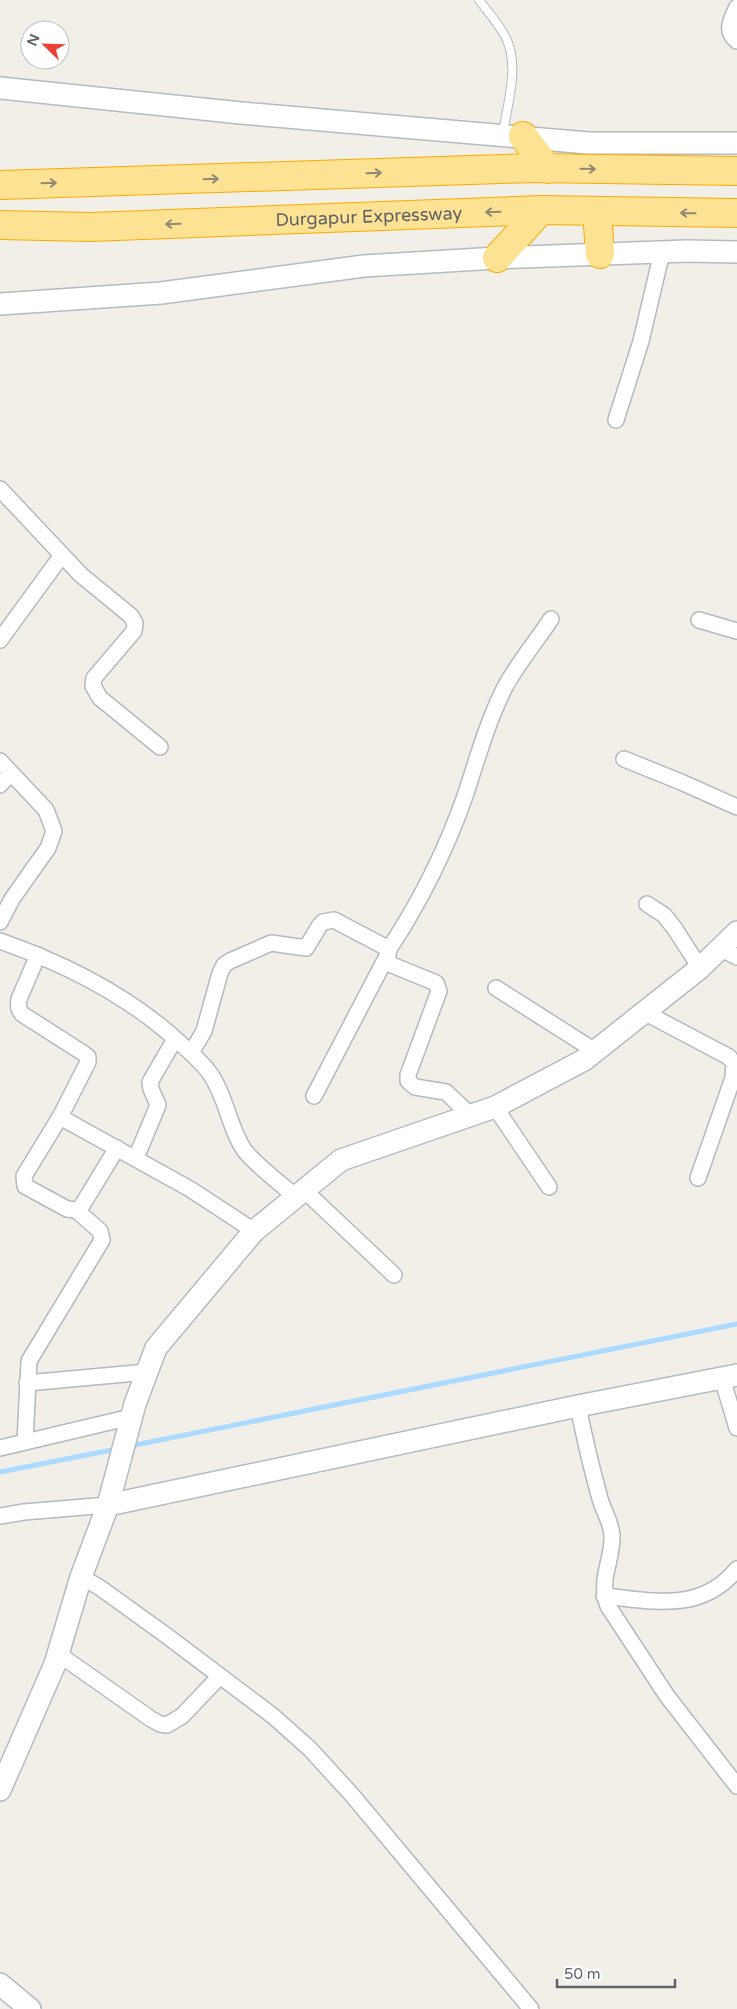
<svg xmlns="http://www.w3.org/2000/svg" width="737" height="2009" font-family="'Varela Round',sans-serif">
  <rect width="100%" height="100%" fill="#f1efe8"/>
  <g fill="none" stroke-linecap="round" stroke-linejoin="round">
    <g stroke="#aadaff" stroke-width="5">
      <path d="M130,1446l607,-122"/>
      <path d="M0,1472l117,-23"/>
    </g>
    <defs>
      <path id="lane" d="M479,0c9,12 20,24 27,38 14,29 1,66 -3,96"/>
      <g id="street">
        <path d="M737,7c-6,13 -13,24 0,34"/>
        <path d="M616,420l25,-79 21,-89"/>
        <path d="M0,489l81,86 50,41 4,7 -1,8 -40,47 -1,8 7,12 60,49"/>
        <path d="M699,620l38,11"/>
        <path d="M0,640l62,-85"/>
        <path d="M624,759l57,23 56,25"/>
        <path d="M0,761l46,49 8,21 -6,17 -36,51 -12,23"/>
        <path d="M0,785l11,-12"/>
        <path d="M647,904l17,11 11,14 25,39"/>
        <path d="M0,941c66,23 128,54 180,102 11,10 23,20 31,32 16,24 19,56 34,76 13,16 35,32 51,46"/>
        <path d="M720,948l17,9"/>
        <path d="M38,955l-19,44c-1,7 -1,10 3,15l61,39 5,4v5l-28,55 -36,59 1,10 42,23 9,1 5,-3 36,-59"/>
        <path d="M496,988l99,63"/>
        <path d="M644,1012l85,45 5,7 -1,14 -35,100"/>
        <path d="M191,1053l13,-22 16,-58 4,-8 6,-4 41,-18 35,5 14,-23 3,-3 11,-2 55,29"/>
        <path d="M314,1096l73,-140"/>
        <path d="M495,1107l54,80"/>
        <path d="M470,1115l-24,-23 -31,-5 -7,-6v-6l31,-84 -3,-8 -44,-18 -5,-4 2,-12c31,-47 57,-99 76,-153 12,-36 22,-73 39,-107 13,-25 32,-47 47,-70"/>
        <path d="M60,1117l130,72 64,42"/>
        <path d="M136,1158l22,-53 -7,-16 -1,-7 25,-43"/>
        <path d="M304,1190l90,85"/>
        <path d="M722,1378l15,50"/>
        <path d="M27,1383l120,-11"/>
        <path d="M578,1406c6,30 13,60 21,89 3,14 12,26 13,40 1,26 -14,44 -4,71l59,90 70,90"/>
        <path d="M25,1442l4,-81 73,-121 -2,-9 -24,-21"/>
        <path d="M0,1448l131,-31"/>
        <path d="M0,1516l24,-4 84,-7"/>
        <path d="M81,1577l18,10 68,49 106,80 37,33 42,46 179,214"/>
        <path d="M604,1596c50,5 97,17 133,-27"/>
        <path d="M57,1653l94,66 9,5 7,1 15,-9 38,-40"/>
      </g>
      <g id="secondary">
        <path d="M0,88l241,25 347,30h149"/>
        <path d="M0,304l161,-11 203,-27 133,-8 190,-7 50,1"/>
        <path d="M108,1505l470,-99 159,-31"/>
        <path d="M0,1790l55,-126 26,-87 27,-72 27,-101 21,-56 98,-117 87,-71 154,-53 89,-47 116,-92 37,-36"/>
        <path d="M0,1984l30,25"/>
      </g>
      <g id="highway">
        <path d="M523,136l25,33"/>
        <path d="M0,185l534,-17 203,3"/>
        <path d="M597,211l3,43"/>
        <path id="s1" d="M0,225l90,2 451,-17 196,3"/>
        <path d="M497,258l44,-48"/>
      </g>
    </defs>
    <use href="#lane" stroke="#b5b8bc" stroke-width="10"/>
    <use href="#street" stroke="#b5b8bc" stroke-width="18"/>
    <use href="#secondary" stroke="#b6babf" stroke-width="24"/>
    <use href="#highway" stroke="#f9ab00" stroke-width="30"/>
    <use href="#lane" stroke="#fff" stroke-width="8"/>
    <use href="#street" stroke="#fff" stroke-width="15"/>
    <use href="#secondary" stroke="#fff" stroke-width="21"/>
    <use href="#highway" stroke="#fde293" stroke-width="28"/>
  </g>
  <defs><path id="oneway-shaft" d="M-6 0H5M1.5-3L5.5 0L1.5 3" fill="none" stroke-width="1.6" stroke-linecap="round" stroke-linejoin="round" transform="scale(1.25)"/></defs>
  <g stroke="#8e8975">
    <use href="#oneway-shaft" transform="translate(588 169) rotate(1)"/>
    <use href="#oneway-shaft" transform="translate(374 173) rotate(-2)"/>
    <use href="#oneway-shaft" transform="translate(211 179) rotate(-2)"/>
    <use href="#oneway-shaft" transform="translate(49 183) rotate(-2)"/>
    <use href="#oneway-shaft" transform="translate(493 212) rotate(178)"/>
    <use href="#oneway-shaft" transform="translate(688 213) rotate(-179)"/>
    <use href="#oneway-shaft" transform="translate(173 224) rotate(178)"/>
  </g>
  <g text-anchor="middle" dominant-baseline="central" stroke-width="5" stroke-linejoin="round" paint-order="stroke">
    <g font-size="18" fill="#5f6368" stroke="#fff">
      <text stroke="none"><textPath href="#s1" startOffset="369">Durgapur Expressway</textPath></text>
    </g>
  </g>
  <g transform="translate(45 45) rotate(293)"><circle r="24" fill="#ffffff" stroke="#bfc1c3"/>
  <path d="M0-4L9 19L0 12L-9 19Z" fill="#ea4335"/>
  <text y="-8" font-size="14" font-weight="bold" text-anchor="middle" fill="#5f6368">N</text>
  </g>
  <path d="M557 1979v8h118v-8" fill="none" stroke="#5f6368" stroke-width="2.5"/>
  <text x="564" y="1979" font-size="15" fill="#5f6368" stroke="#ffffff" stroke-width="4" paint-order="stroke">50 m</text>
</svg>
